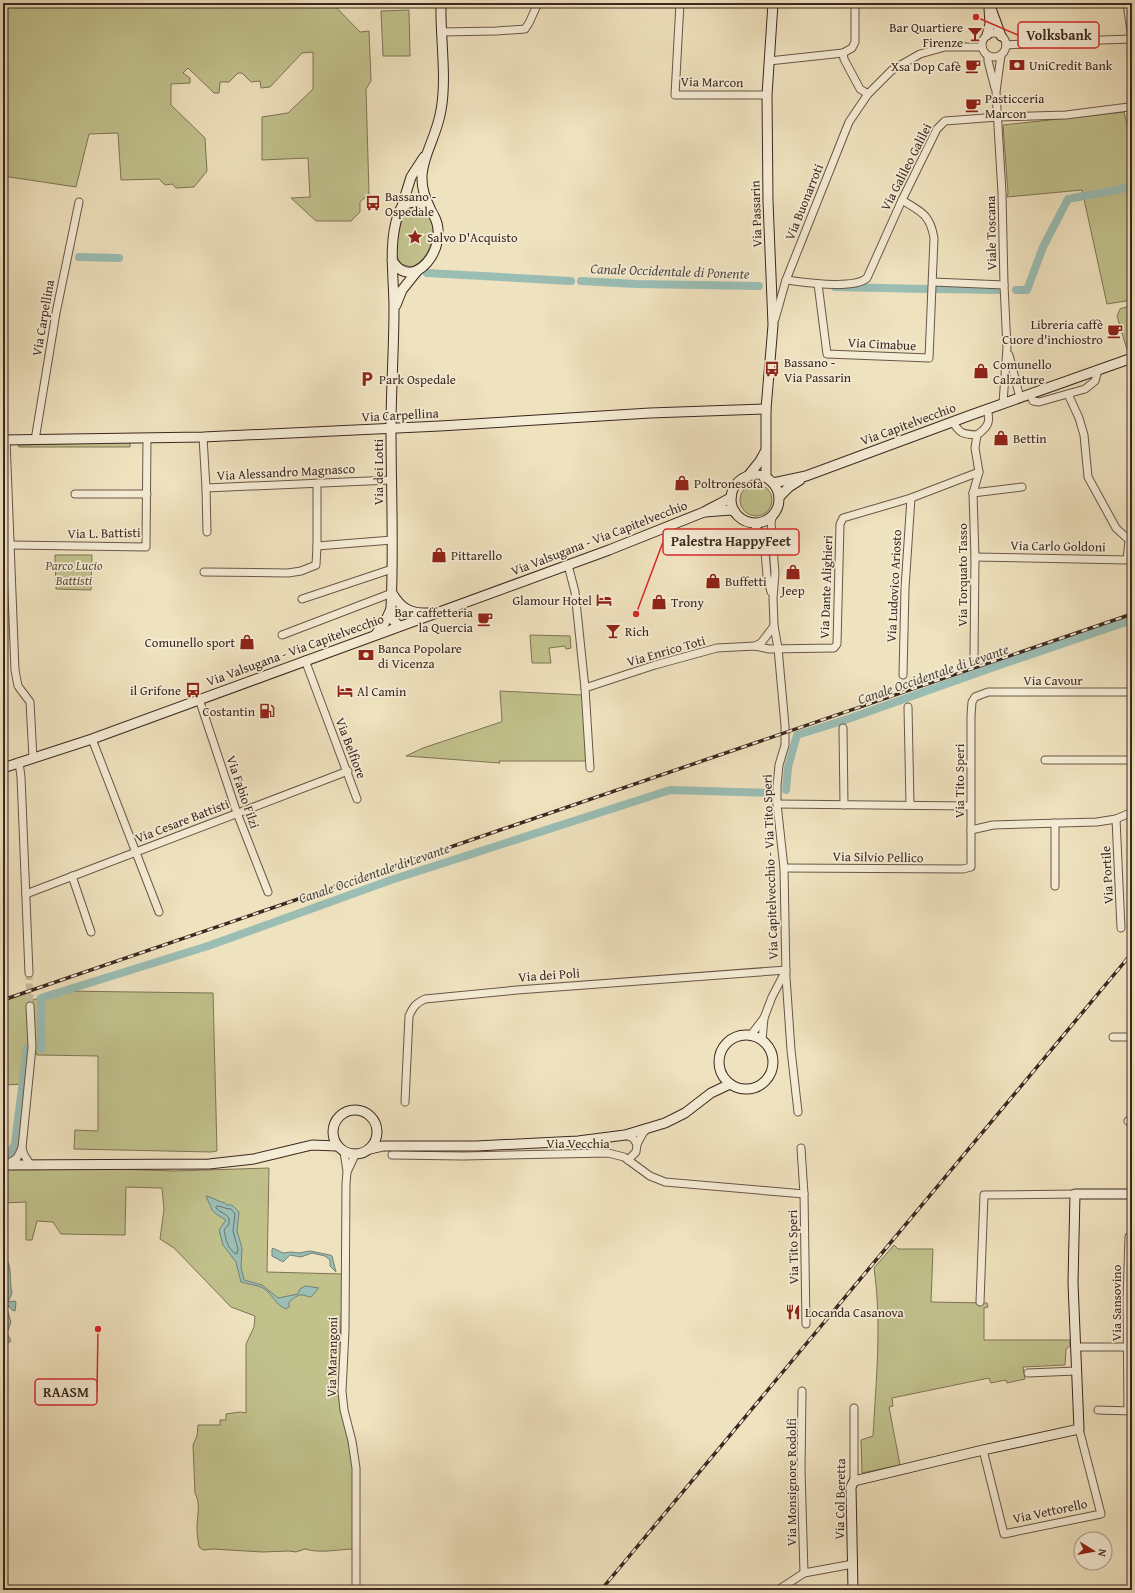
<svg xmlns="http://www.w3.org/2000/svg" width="1135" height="1593" font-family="'Gentium Book Plus',serif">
  <rect width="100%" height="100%" fill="#efe2be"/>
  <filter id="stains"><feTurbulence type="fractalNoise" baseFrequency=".005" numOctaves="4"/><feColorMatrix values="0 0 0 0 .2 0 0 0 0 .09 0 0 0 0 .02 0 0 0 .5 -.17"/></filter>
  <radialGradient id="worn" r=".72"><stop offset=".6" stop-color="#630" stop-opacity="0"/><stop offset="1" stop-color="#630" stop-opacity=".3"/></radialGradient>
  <g fill="#c1c18c" stroke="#7e7456">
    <path d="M3,3h329l28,29 9,-1 2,50 -5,8 3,105 -9,8v10l-9,9h-35l-25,-23 19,-1 -2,-39 -46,2v-43l26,-4 25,-24v-37l-11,1 -32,34 -9,1 -1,-7 -9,1 -9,-9h-4l-9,9h-9l-1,11h-5l-26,-25 -5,5 7,5v5l-19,1v21l34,33 2,33 -13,16 -18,1 -4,-4 -7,1 -6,-6 -38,1 -3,-47 -29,1 -13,53 -73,-11z"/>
    <path d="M409,10l1,46h-27l-2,-45z"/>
    <path d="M1124,112l8,32v156l-25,4 -25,-114 -75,7 1,-4 -5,-68z"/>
    <path d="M411,206c30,-4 29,50 0,61l-10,-3 -5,-9v-10l6,-28 3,-7z"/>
    <path d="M1132,305v47l-4,1 -11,-37 3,-7z"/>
    <path d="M130,442v5h-111l-1,-2z"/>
    <circle cx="756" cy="500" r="16"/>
    <path d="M55,555h37l-1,35 -35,-1z"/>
    <path d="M530,635l40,1 1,12 -5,1 -1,-3 -16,2 2,15h-19z"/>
    <path d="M500,691l82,4 9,66h-92l1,2 -94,-7 17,-8 78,-26 1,-1z"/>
    <path d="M61,991l152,2 4,158 -6,1 -137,-3 1,-19 23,1v-75l-61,-1 -3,-9 -1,-46z"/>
    <path d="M29,992l2,30 -4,62 -24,1v-84z"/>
    <path d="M3,1165l171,6 95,-3 -2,104 76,2 -3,72h2v35l11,67 2,101c-16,0 -34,5 -50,0l-9,3 -7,-1 -27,1 -49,-3 -10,1 -4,-3c-1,-6 -2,-13 -2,-19 0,-12 4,-24 -2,-35l-2,-48 4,-9 1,-11h22v-5h6v-6l14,-2 6,1v-69l8,-17 1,-11 -24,-9 -57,-59 -14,-9 4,-30 -2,-21 -36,-1 -1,48 -64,-1 -8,-12 -16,-1 -5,19h-6v-38l-23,1z"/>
    <path d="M894,1245l4,4h35l-2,53 56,1 1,4 -4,1v32h86v6l-4,3 -1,16 -42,2 2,12 -18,4 -1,-3 -15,3 -2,-5 -97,20 1,8 -4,1 11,58 -38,8 -1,-33 12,-4c3,-56 9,-112 1,-168z"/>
  </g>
  <g fill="#9abdb4" stroke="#748179">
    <path d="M206,1196c7,1 12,6 19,7l2,2h5l7,7 -2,19 5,17 -1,19 3,13 18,5 16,13 20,-4 2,-5 5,-3 14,2c-3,2 -6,9 -9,9 -2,0 -5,-2 -7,-2 -5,-1 -10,4 -14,7v5l-3,2c-11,-4 -14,-16 -23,-21 -6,-3 -15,-4 -22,-6l-5,-20 -13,-17 -4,-15 7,-10 -10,-6 -4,-4z"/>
    <path d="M273,1248l10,5 8,-1 8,1 11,-2 20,4 2,1 4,16 -6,-6v-6l-5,-4 -13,-3 -11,4 -11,-2 -7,7 -11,-6v-7z"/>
    <path d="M3,1258h2c8,7 4,25 7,35l-4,9 7,-1 1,2 -1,8 -3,-1 -3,-4 -2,3 4,13 -4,11 4,8 -4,3h-4z"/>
  </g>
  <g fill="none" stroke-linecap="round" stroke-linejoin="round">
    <g stroke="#6b726a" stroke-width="1">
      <path d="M217,1206c5,0 8,3 14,3l4,5 -2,17 5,18 -1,5c-10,-4 -11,-15 -13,-24l5,-6v-6c-3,-5 -9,-5 -13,-10z"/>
      <path d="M3,1262l2,3 3,28 -5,14"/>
    </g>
    <g stroke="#9abdb4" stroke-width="8">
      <path d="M79,257l40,1"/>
      <path d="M427,273l144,8"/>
      <path d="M581,281l55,3 123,2"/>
      <path d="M835,287l93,2"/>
      <path d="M938,289l60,1"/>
      <path d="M1016,290h11l16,-43 25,-48 64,-12"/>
      <path d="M786,790l2,-23 9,-32 48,-15 149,-53 138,-47"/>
      <path d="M41,1049v-51l167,-52 183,-66 279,-90 99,3"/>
      <path d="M3,1157l7,-4 5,-9 12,-96"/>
    </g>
    <path stroke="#cbbd9e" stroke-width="7" stroke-dasharray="7 3.5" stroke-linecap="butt" d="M29,973l1,33"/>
    <defs>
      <g id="street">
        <path d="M680,3l-5,92h92"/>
        <path d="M1127,3l5,36"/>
        <path d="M441,32l55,-1 29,-2 4,-6 9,-20"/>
        <circle cx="994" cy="45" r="12"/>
        <path d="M1006,45l67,-4 59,-2"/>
        <path d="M843,53l1,6 16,30 8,5"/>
        <path d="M1001,55l-5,37 6,101 2,92 3,63 -4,55"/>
        <path d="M988,56v5l7,27"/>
        <path d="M769,61l74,-8 9,-5 3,-6v-39"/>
        <path d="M786,280c18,2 67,10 81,-2l35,-78 35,-71 8,-8 53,-4 68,-2 55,-7 8,-1 3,-4"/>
        <path d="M933,282l71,3"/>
        <path d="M818,284l9,70 102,4 5,-120c-4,-24 -13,-26 -32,-38"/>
        <path d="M775,319l11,-39 63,-158 19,-28 24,-24 28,-16 25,-7h37"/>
        <path d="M1009,355l11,43"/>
        <path d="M1030,394l3,7 6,1 46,-13 10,-8 3,-11"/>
        <path d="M953,422c7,12 10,12 24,13"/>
        <path d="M203,437l3,51 1,44"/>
        <path d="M6,440l9,230 3,16 12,16 3,56"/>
        <path d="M35,440l21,-127 23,-111"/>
        <path d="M206,488l185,-8"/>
        <path d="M973,493l49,-6"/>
        <path d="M75,494h72"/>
        <path d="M773,515l-2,7 4,51 -2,25 1,28 4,22 7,78v19l-6,20 -2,21v18l7,64 2,109 5,73 7,62"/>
        <path d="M753,523l11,16 3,37 4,16"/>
        <path d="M11,545l135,2 1,-109"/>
        <path d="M317,546l75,-6"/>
        <path d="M975,557l152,3 2,-20 -13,-12 -28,-51 -4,-42 -5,-17 -11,-24"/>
        <path d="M568,565l7,27 10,96 5,80"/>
        <path d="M204,572l84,1 13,-2 15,-6 1,-19v-63"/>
        <path d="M302,599l90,-30"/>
        <path d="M282,635l110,-42"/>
        <path d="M755,646l6,-3 13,-17"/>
        <path d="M974,657l1,-100 -2,-64 6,-21 -4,-24 2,-13c11,-8 14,-13 10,-26"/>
        <path d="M305,660l52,139"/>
        <path d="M903,675l2,-87 6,-90"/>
        <path d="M585,688l70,-23 62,-17 38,-2 14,3 65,-1 3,-4 3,-120 3,-6 68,-20 68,-26"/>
        <path d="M199,699l38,114 31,79"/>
        <path d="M908,707l2,98"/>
        <path d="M843,728l1,77"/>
        <path d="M92,739l67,173"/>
        <path d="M1045,760h87"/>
        <path d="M19,762l2,15 8,196"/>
        <path d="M777,804l193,2"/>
        <path d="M1116,819l5,109"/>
        <path d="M971,830l22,-5 104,-3 19,-3 16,-7"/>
        <path d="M784,868l179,1 8,-2v-151l1,-14 3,-5 13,-5h144"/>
        <path d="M72,876l19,56"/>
        <path d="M1055,886v-63"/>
        <path d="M26,894l322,-123"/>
        <path d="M751,1035l13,-17 8,-21 13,-25"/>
        <path d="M1113,1037h19"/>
        <path d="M762,1040l2,-22"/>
        <path d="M405,1102l4,-86c4,-9 7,-13 16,-17l92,-9 269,-20"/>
        <path d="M1128,1121h4"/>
        <path d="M625,1135l8,3 4,6 -1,8 -8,8"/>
        <path d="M637,1144l6,-11 5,-5"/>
        <path d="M22,1148l2,7 6,9"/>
        <path d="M801,1148l3,46 2,130"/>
        <path d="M344,1152l3,19"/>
        <path d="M355,1155l-8,17 -1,12 -1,147 -3,60 2,19 8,31 4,27v122"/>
        <path d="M392,1155l71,1 145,-3 16,4 26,19 15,6 139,12"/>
        <path d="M8,1164l9,-6 5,-10 10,-101 -2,-41"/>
        <path d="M980,1302l4,-107 91,-1"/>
        <path d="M1075,1347h57"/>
        <path d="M1028,1373l48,-2"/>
        <path d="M802,1391l-1,79 3,103"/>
        <path d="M854,1408v73"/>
        <path d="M1098,1410l34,1"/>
        <path d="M1128,1410l-1,-111 2,-62h3"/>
        <path d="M983,1450l21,84 97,-20 -22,-85"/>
        <path d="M778,1590l26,-17 49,-9"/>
      </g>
      <g id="secondary">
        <path d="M989,3l12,33"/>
        <path d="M987,35l3,-11 -1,-16"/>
        <path d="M402,206l9,-29 13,-20"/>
        <path d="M430,208c-21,-40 5,-60 11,-98 6,-33 -1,-73 0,-107"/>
        <path d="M392,260c20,35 59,-13 42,-44 -2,-5 -5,-9 -10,-11 -11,-6 -23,-2 -26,10 -10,29 -4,63 -4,93 0,40 -3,81 -3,121 0,60 3,119 0,179l2,12 6,6"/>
        <path d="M396,305l6,-15 16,-20"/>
        <path d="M3,440l200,-3 237,-11 210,-13 116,-4"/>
        <circle cx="755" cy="499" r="24"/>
        <path d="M748,476l12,-15 5,-9"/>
        <path d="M766,477v-68l7,-84 -5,-124 -1,-106 6,-92"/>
        <path d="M773,483l33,-7 165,-61 161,-57"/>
        <path d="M780,496l9,-9 11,-7"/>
        <path d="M705,512l26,-2 4,2"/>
        <path d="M392,593c9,15 18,21 36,20"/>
        <path d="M376,634l9,-12 6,-13"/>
        <path d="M3,768l89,-29 517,-189 95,-38c8,-5 21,-10 27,-15"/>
        <circle cx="746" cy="1062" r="27"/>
        <circle cx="355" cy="1132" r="22"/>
        <path d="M370,1149l13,-3h93l102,-5 47,-6 40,-12 20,-10 26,-20 19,-9"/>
        <path d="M3,1165l206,-1 45,-5 58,-14 25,1"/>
        <path d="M853,1590l-2,-103 3,-6 129,-31 96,-21 -6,-146 2,-89h57"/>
      </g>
    </defs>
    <use href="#street" stroke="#695648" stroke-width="9"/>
    <use href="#secondary" stroke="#3c2720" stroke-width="11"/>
    <use href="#street" stroke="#f5ecd5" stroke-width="7"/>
    <use href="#secondary" stroke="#f5ecd5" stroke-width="9"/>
    <defs>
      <g id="rail">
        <path d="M3,1000l1129,-386"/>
        <path d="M601,1590l531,-637"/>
      </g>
    </defs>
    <use href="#rail" stroke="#3c2720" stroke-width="3.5"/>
    <use href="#rail" stroke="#f5ecd5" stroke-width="2" stroke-dasharray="6" stroke-linecap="butt"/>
  </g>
  <defs>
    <symbol id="bar-bare" viewBox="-9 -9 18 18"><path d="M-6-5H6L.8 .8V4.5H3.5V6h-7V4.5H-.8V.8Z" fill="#8f2418" stroke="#f5ecd5" stroke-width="2.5" paint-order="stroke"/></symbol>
    <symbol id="bank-bare" viewBox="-9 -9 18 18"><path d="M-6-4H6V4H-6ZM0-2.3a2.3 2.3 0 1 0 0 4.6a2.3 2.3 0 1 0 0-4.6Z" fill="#8f2418" stroke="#f5ecd5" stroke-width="2.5" paint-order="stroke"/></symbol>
    <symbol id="cafe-bare" viewBox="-9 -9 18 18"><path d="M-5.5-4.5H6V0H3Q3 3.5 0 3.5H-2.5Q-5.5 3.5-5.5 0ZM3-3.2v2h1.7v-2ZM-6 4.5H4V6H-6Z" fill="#8f2418" stroke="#f5ecd5" stroke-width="2.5" paint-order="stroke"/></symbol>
    <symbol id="bus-bare" viewBox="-9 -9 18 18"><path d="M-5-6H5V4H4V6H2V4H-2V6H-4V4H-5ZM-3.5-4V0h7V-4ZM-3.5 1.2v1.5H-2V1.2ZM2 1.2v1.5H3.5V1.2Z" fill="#8f2418" stroke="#f5ecd5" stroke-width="2.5" paint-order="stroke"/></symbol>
    <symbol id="sight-bare" viewBox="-9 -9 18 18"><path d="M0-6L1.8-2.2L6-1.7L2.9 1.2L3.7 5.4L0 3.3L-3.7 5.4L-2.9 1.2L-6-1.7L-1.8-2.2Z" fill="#8f2418" stroke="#f5ecd5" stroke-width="2.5" paint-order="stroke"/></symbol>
    <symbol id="shop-bare" viewBox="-9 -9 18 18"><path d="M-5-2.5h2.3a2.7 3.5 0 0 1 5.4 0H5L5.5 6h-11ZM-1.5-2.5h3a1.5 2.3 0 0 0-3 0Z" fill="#8f2418" stroke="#f5ecd5" stroke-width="2.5" paint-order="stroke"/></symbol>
    <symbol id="parking-bare" viewBox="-9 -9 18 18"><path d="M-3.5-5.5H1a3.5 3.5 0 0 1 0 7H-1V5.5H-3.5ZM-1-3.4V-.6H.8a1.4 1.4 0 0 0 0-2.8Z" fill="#8f2418" stroke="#f5ecd5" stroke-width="2.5" paint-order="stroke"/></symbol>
    <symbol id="hotel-bare" viewBox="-9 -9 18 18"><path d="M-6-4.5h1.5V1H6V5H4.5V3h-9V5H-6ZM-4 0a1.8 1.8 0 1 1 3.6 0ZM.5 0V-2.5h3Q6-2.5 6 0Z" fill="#8f2418" stroke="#f5ecd5" stroke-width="2.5" paint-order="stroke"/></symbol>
    <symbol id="fuel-bare" viewBox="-9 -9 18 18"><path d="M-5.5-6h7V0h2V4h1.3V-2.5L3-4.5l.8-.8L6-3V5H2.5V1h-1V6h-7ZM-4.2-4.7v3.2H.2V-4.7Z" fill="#8f2418" stroke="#f5ecd5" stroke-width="2.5" paint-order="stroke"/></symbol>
    <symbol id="restaurant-bare" viewBox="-9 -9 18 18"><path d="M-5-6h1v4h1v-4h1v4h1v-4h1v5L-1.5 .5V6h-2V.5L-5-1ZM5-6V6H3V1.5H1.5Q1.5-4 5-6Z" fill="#8f2418" stroke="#f5ecd5" stroke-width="2.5" paint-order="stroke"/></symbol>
  </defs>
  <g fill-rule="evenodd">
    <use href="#bar-bare" x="964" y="23" width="22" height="22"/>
    <use href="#bank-bare" x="1006" y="54" width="22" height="22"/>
    <use href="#cafe-bare" x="962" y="55" width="22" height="22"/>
    <use href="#cafe-bare" x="962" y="94" width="22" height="22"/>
    <use href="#bus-bare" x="362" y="192" width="22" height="22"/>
    <use href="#sight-bare" x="404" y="226" width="22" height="22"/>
    <use href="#cafe-bare" x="1104" y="320" width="22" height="22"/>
    <use href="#bus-bare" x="761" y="358" width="22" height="22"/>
    <use href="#shop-bare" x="970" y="360" width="22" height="22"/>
    <use href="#parking-bare" x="356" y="368" width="22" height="22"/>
    <use href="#shop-bare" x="990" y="427" width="22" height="22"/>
    <use href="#shop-bare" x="671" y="472" width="22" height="22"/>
    <use href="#shop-bare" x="428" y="544" width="22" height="22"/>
    <use href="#shop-bare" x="782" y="561" width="22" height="22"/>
    <use href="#shop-bare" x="702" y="570" width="22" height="22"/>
    <use href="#hotel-bare" x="593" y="589" width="22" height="22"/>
    <use href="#shop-bare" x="648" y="591" width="22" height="22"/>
    <use href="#cafe-bare" x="474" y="608" width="22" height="22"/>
    <use href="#bar-bare" x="602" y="620" width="22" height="22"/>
    <use href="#shop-bare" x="236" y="631" width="22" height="22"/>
    <use href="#bank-bare" x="355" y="644" width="22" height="22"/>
    <use href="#bus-bare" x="182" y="679" width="22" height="22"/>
    <use href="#hotel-bare" x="334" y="680" width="22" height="22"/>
    <use href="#fuel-bare" x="256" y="700" width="22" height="22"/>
    <use href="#restaurant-bare" x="782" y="1301" width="22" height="22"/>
  </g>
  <g text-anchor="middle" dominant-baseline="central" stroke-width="3.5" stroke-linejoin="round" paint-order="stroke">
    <g font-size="13" fill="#3c2720" stroke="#f5ecd5" text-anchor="start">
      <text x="963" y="27" text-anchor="end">Bar Quartiere<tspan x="963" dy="15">Firenze</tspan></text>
      <text x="1029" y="65">UniCredit Bank</text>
      <text x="961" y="66" text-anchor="end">Xsa Dop Cafè</text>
      <text x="985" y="98">Pasticceria<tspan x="985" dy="15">Marcon</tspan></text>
      <text x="385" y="196">Bassano -<tspan x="385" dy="15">Ospedale</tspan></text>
      <text x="427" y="237">Salvo D'Acquisto</text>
      <text x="1103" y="324" text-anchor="end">Libreria caffè<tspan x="1103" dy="15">Cuore d'inchiostro</tspan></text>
      <text x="784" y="362">Bassano -<tspan x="784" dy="15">Via Passarin</tspan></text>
      <text x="993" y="364">Comunello<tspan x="993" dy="15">Calzature</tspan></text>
      <text x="379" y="379">Park Ospedale</text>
      <text x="1013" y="438">Bettin</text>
      <text x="694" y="483">Poltronesofà</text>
      <text x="451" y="555">Pittarello</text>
      <text x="725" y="581">Buffetti</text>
      <text x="793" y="590" text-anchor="middle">Jeep</text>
      <text x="592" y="600" text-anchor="end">Glamour Hotel</text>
      <text x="671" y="602">Trony</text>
      <text x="473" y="612" text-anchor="end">Bar caffetteria<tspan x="473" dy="15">la Quercia</tspan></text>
      <text x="625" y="631">Rich</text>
      <text x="235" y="642" text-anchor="end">Comunello sport</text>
      <text x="378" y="648">Banca Popolare<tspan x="378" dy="15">di Vicenza</tspan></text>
      <text x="181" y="690" text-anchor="end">il Grifone</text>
      <text x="357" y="691">Al Camin</text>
      <text x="255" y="711" text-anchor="end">Costantin</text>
      <text x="805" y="1312">Locanda Casanova</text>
    </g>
    <g font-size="13" fill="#3c2720" stroke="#f5ecd5">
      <text transform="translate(712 82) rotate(1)">Via Marcon</text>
      <text transform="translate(906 167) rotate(-63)">Via Galileo Galilei</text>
      <text transform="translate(804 202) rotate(-68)">Via Buonarroti</text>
      <text transform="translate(756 214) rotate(-92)">Via Passarin</text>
      <text transform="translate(991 233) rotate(-91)">Viale Toscana</text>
      <text transform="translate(43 318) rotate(-80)">Via Carpellina</text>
      <text transform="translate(882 344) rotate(3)">Via Cimabue</text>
      <text transform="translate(400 415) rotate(-3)">Via Carpellina</text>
      <text transform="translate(908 424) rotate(-20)">Via Capitelvecchio</text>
      <text transform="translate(286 472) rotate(-3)">Via Alessandro Magnasco</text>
      <text transform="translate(378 472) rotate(-90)">Via dei Lotti</text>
      <text transform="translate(104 533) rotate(-1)">Via L. Battisti</text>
      <text transform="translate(599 538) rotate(-21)">Via Valsugana - Via Capitelvecchio</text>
      <text transform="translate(1058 546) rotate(1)">Via Carlo Goldoni</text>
      <text transform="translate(962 575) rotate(-90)">Via Torquato Tasso</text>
      <text transform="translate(894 586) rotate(-87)">Via Ludovico Ariosto</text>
      <text transform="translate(826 587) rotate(-88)">Via Dante Alighieri</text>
      <text transform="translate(295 650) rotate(-20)">Via Valsugana - Via Capitelvecchio</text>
      <text transform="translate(666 651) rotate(-16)">Via Enrico Toti</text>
      <text x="1053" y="680">Via Cavour</text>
      <text transform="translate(351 748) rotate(69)">Via Belfiore</text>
      <text transform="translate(959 781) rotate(-90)">Via Tito Speri</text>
      <text transform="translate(243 792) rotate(71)">Via Fabio Filzi</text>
      <text transform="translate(182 821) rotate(-21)">Via Cesare Battisti</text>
      <text transform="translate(878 857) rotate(1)">Via Silvio Pellico</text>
      <text transform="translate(770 867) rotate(-92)">Via Capitelvecchio - Via Tito Speri</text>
      <text transform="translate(1107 875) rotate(-93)">Via Portile</text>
      <text transform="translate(549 975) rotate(-4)">Via dei Poli</text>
      <text x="578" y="1143">Via Vecchia</text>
      <text transform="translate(793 1247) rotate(-91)">Via Tito Speri</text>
      <text transform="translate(1116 1303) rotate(-90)">Via Sansovino</text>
      <text transform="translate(332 1357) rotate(-89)">Via Marangoni</text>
      <text transform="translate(791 1482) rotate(-90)">Via Monsignore Rodolfi</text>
      <text transform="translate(840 1499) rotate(-89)">Via Col Beretta</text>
      <text transform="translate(1050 1511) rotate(-12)">Via Vettorello</text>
    </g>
    <g font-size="13" font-style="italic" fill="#5d4e3b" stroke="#f5ecd5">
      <text x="74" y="565">Parco Lucio<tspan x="74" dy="15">Battisti</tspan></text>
    </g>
    <g font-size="14" font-style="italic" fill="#544c45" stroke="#f5ecd5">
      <text transform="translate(670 271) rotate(2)">Canale Occidentale di Ponente</text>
      <text transform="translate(933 674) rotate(-19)">Canale Occidentale di Levante</text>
      <text transform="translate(374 873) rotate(-19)">Canale Occidentale di Levante</text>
    </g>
  </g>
  <path fill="none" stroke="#d62828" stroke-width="1.5" d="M976 17L1018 35M636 614L663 542M98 1329L97 1392"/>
  <g fill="#d62828" stroke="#f5ecd5" stroke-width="1.5">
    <circle cx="976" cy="17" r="4"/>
    <circle cx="636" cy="614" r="4"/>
    <circle cx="98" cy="1329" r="4"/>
  </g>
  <g fill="#f5ecd5" stroke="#d62828" stroke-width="1.5">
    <rect x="1018" y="22" width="81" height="26" rx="4"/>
    <rect x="663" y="529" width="136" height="26" rx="4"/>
    <rect x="35" y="1379" width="62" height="26" rx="4"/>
  </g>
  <g font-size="14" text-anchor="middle" font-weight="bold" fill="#3c2720">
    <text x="1059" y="40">Volksbank</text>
    <text x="731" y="546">Palestra HappyFeet</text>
    <text x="66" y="1397">RAASM</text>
  </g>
  <rect width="1135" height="1593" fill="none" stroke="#efe2be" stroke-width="16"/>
  <rect x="4" y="4" width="1127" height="1585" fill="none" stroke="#3c2720" stroke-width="2"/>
  <rect x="8" y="8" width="1119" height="1577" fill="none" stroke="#3c2720"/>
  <g transform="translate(1093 1551) rotate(101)"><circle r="19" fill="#f5ecd5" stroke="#ab9d8d"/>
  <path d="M0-3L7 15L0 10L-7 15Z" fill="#8f2418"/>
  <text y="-6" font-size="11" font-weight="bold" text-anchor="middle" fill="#3c2720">N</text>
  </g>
  <rect width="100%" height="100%" filter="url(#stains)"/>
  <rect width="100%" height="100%" fill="url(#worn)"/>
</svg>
